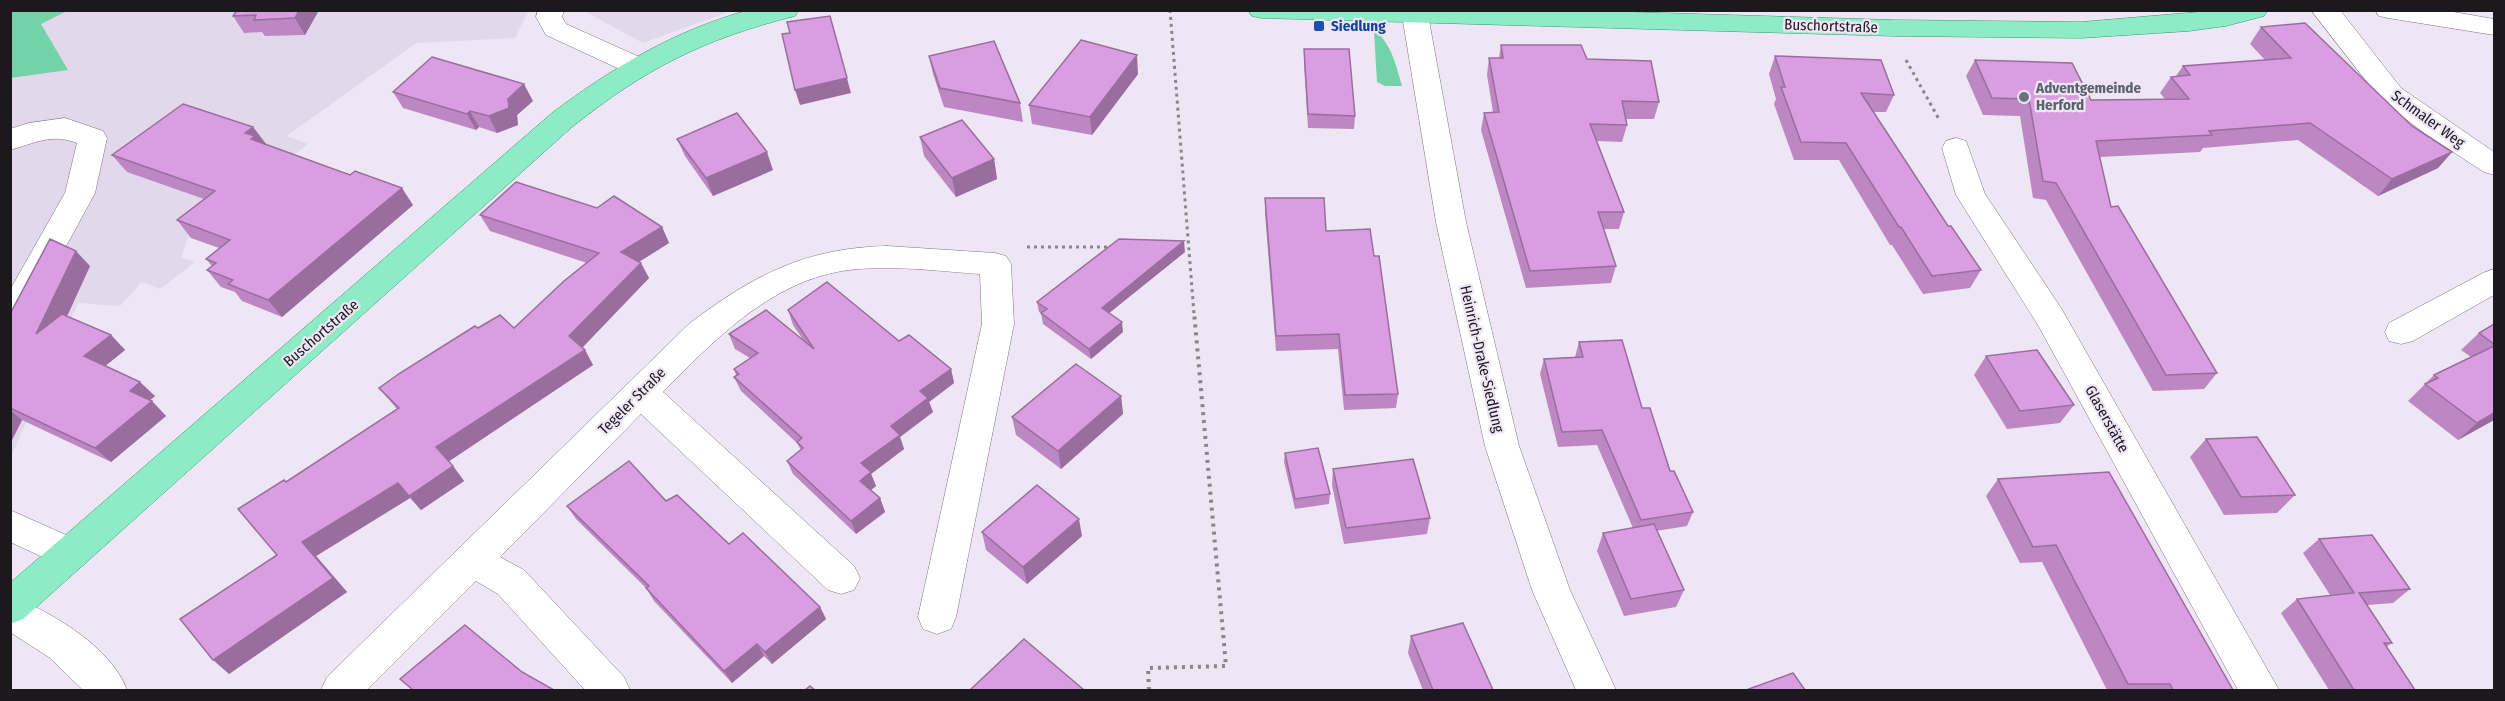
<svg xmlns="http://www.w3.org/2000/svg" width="2505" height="701" font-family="'Fira Sans Condensed',sans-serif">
  <rect width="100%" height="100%" fill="#eee6f4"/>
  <g fill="#e3d7ec">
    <path d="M67,10l461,1 -13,27 -99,5 -129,93 21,8 -120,94 -7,19 14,5 -35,27 -18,-7 -22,24 -42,-3 -67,154v-379l56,-8 -27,-46z"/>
    <path d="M584,11h147l-88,32z"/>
  </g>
  <g fill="#72d3a9">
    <path d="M11,10l56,1 -26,13 27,46 -57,8z"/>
    <path d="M1374,32h3c16,16 19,34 25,54h-17l-8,-4z"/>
  </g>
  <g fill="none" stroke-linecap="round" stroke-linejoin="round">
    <defs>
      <g id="minor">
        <path d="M538,10h26l-2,7 4,7 80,36 4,6 -4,6 -10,3 -10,-3 -80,-37 -10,-18z"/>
        <path d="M1405,10h20l3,5 38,207 53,224 51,144 46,100h-40l-44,-100 -47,-144 -49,-224 -34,-207z"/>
        <path d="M2311,10h29l61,78 93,64v23l-10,-3 -57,-37 -46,-35z"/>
        <path d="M2375,10h67l52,9v16l-106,-17 -9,-2z"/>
        <path d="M65,118l38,13 4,7 -12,55 -74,136 -11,3v-42l55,-97 12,-50c-25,-10 -42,0 -67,7v-21l19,-6z"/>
        <path d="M1956,138l10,3 19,53 76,114 218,382h-41l-200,-365 -82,-130 -14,-47 4,-7z"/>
        <path d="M887,246l108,7 11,3 5,8 3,60 -58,293 -5,12 -14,5 -14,-5 -5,-12 64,-293 -2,-50c-45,-3 -93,-10 -138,-3 -73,12 -130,71 -179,121l191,174 6,12 -6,12 -13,4 -13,-4 -187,-176 -141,143 24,13 100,107 6,13h-45l-87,-96 -22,-13 -109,109h-46l6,-13 363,-354c64,-48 115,-75 197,-77z"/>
        <path d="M2494,269v26l-81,46 -12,3 -12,-3 -4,-9 4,-9 94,-50z"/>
        <path d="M10,510l74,33 6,11 -6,11 -13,5 -61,-28z"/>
        <path d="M10,596c41,15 102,52 117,94h-44l-33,-32 -40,-26z"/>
      </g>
      <g id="major">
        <path d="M749,10h50l-4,6c-91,23 -149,52 -223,111l-549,492 -13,5v-41l542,-470c60,-45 123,-83 197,-103z"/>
        <path d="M1248,10h315l331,10 187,2 141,-12h46l-4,6 -38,10 -37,5 -108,7 -187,-2 -633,-18 -9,-2z"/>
      </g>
    </defs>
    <use href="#minor" stroke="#7c7581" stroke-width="1"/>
    <use href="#major" stroke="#349a72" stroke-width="1"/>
    <g stroke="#89848d" stroke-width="3" stroke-dasharray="3 4" stroke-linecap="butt">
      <path d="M1170,10l24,304"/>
      <path d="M1906,60l34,61"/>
      <path d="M1027,247h85"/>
    </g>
    <path stroke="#89848d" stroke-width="4" stroke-dasharray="3 5" stroke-linecap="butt" d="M1149,690l-1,-22 78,-2 -32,-354"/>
    <use href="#minor" fill="#fff" fill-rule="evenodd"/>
    <use href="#major" fill="#8decc5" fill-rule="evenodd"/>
  </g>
  <g fill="#bc87c2">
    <path d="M319,10l-14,25 -40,1 -3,-4 -18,1 -11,-17z"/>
    <path d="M2261,27l191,125 -14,16 -60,28 -80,-56 -95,8 -3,4 -100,5 11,50 106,166 -13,16 -51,2 -107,-191 -13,-2 -13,-82 -37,-1 -17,-39 9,-16 116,40 74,-1 -5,-6 11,-16 5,-1 7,-10 82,-6 -15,-16z"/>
    <path d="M1501,45l86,14 72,43 -5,17h-29l2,6 -5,17 -25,-1 27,71 -5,17h-15l12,37 -5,17 -85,5 -45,-158 3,-17 9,-1 -6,-37 2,-17h10z"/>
    <path d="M1304,49l51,67 -1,13 -46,-1 -4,-65z"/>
    <path d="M929,56l91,47 3,19 -79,-15 -11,-33z"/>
    <path d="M1775,56l119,39 -8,17h-13l75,114 33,44 -11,18 -47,6 -31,-49h-2l-51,-85h-45l-20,-56 2,-5 -7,-25z"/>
    <path d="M1138,74l-46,61 -60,-11 -3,-19z"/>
    <path d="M393,92l140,9 -16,14 1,10 -21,8 -18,-6 -3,3 -73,-22z"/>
    <path d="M253,127l13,17 -1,1 148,60 -131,112 -40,-16 -7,-9 -14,-5 -14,-17 5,-4 -6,-7 13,-11 -28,-10 -14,-18 27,-21 -77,-27 -15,-17z"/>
    <path d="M920,137l74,22 3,20 -41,18 -32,-41z"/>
    <path d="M677,139l96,31 -60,26 -28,-40z"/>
    <path d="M1265,198l109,58 24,138 -2,14 -52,2 -6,-61 -62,2 -11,-138z"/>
    <path d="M597,208l65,19 7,16 -30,19 10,16 -67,70 3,2 8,15 -144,96 15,20 -43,29 -11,-12 -94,58 31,36 -118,82 48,-119 9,-73 111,-73 -18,-21 99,-60h36l73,-65 -97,-32 -10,-16z"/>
    <path d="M1185,252l-76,61 14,19 -32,27 -48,-35 -2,-11 -2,-1 -2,-10z"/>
    <path d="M90,266l-23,50 44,19 14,15 -20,16 50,30 -5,4 16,16 -55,46 -89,-42 -12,24v-130z"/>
    <path d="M788,310l111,31 52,28 3,14 -25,19 4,10 -33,25 4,12 -33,25 5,12 -5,4 9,8 5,14 -29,22 -63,-60 -6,-13 14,-11 -4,-7 -56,-52 -7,-14 2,-2 -2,-6 16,-11 -15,-9 -6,-15 75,7 -11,-16z"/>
    <path d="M2494,324v96l-36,20 -50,-39 26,-26 37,-18 -10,-7 18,-17z"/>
    <path d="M1579,342l63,66 28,63 23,41 -6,14 -31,5 28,59 -8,17 -52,9 -27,-65 6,-18 30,-5 -36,-83 -39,2 -18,-73 4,-15 31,-2z"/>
    <path d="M1986,356l88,49 -14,18 -53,6 -33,-54z"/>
    <path d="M1121,396l2,18 -62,55 -45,-34 -4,-18z"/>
    <path d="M2206,439l89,56 -18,18 -53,2 -34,-58z"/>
    <path d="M1285,453l45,41 -1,10 -34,5 -11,-47z"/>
    <path d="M1333,469l97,49 -3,16 -83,10 -12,-59z"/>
    <path d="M1998,479l235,211h-126l-65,-128 -22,1 -34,-67z"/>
    <path d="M666,501l154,106 6,12 -54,45 -8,-8 -32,27 -78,-82 -8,-13 -70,-69 -9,-13z"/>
    <path d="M982,532l100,4 -55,48 -41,-34z"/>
    <path d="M2319,539l91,50 -17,14 -26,2 25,38 -6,4 29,43h-86l-48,-77 16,-14 33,-4 -27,-42z"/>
    <path d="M1411,636l82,54h-70l-15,-37z"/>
  </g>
  <g fill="#996e9e">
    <path d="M299,10h20l-14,25 -10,-17z"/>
    <path d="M830,16l21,77 -51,12 -5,-15z"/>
    <path d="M1137,55l1,19 -46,61 -2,-18z"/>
    <path d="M524,84l9,17 -16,14 1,10 -21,8 -8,-17z"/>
    <path d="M470,111l9,16 -3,3 -9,-16z"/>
    <path d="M253,127l13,17 -4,3 5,7 -22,-21z"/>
    <path d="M767,152l6,18 -60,26 -7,-18z"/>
    <path d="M2452,152l-14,16 -60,28 14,-17z"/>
    <path d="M994,159l3,20 -41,18 -4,-19z"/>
    <path d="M402,188l11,17 -131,112 -14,-17z"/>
    <path d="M662,227l7,16 -40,25 -8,-16z"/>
    <path d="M1184,241l1,11 -82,66 -1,-10z"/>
    <path d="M76,251l14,15 -38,83 -16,-15z"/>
    <path d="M641,263l8,15 -71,74 -9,-16z"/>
    <path d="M1122,322l1,10 -32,27 -2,-10z"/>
    <path d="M111,335l14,15 -26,21 -15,-15z"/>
    <path d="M585,350l8,15 -145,97 -12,-15z"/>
    <path d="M951,369l3,14 -25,19 4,10 -33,25 4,12 -33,25 5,12 -10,8 -6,-13 1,-18 30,-37 29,-35z"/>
    <path d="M140,382l15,14 -11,9 -14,-14z"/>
    <path d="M1121,396l2,18 -62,55 -3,-18z"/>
    <path d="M152,401l14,15 -55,46 -16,-14z"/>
    <path d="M10,410l12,10 -12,24z"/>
    <path d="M2494,413v7l-36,20 19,-17z"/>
    <path d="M453,466l11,15 -43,29 -12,-14z"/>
    <path d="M398,483l12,15 -94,58 31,36 -118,82 -16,-14 89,-118z"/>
    <path d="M880,498l5,14 -29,22 -5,-13z"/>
    <path d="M1079,519l3,17 -55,48 -4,-17z"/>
    <path d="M820,607l6,12 -54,45 -7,-12z"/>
    <path d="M757,644l7,12 -32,27 -8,-12z"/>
  </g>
  <g fill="#db9de1" stroke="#996e9e" stroke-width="1.5">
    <path d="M237,10h62l-4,8 -41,2 2,-5 -23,1z"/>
    <path d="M830,16l17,62 -52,12 -13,-56 8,-1 -3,-11z"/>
    <path d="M2305,23l107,103 40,26 -60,27 -82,-56 -101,8 3,4 -116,6 15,66 7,-1 99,167 -51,2 -110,-192 -13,-2 -14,-82 -37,-1 -17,-38 97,3 19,37 98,-1 -18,-22 19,-2 -7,-9 108,-8 -30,-31z"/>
    <path d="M1081,40l56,15 -47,62 -61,-12z"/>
    <path d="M994,41l26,62 -80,-15 -11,-32z"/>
    <path d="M1501,45h80l6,14 64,2 8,41 -37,-1 5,24 -37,-1 34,88h-26l18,54 -86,5 -46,-158 15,-1 -10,-54h14z"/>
    <path d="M1304,49h45l6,67 -47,-2z"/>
    <path d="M1775,56l106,4 13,35 -33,-2 87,133h3l30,44 -49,6 -31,-49h-2l-53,-84 -45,-1 -20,-55h4z"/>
    <path d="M432,57l92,27 -16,15 1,9 -20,8 -19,-5 -3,3 -74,-22z"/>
    <path d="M183,104l70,23 -8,6 10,3 -4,3 99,36 5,-4 47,17 -134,112 -40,-16 5,-4 -26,-10 9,-7 -10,-4 24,-19 -53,-20 38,-29 -103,-36z"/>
    <path d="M737,113l30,39 -61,26 -29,-39z"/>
    <path d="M962,120l32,39 -42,19 -32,-41z"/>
    <path d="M516,182l81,26 17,-12 48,31 -41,25 20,11 -72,73 16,14 -149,97 17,19 -44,30 -11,-13 -96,59 31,36 -120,82 -33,-41 97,-64 -39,-46 46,-29 2,2 113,-74 -20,-20 21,-15 75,-47 3,2 22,-13 14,13 50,-47 35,-28 -119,-38z"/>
    <path d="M1265,198h59l2,33 44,-2 4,27h5l19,138 -53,1 -6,-61 -63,2z"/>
    <path d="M50,239l26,12 -40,83 26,-20 49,21 -27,21 56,26 -10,9 22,10 -57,47 -85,-40v-94z"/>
    <path d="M1119,239l65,2 -82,67 20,14 -33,27 -48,-36 6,-4 -10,-7z"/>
    <path d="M827,282l72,59 10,-6 42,34 -31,22 8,7 -37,28 9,9 -39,28 10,9 -11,9 20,17 -29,23 -64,-60 16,-13 -6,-6 5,-4 -68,-61 5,-3 -5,-5 24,-16 -29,-19 37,-24 48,39 -26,-39z"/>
    <path d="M2494,324v20l-15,-11z"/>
    <path d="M1622,340l20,68h8l20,63h4l19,41 -52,8 -39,-90 -40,2 -18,-73 39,-2 -4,-15z"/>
    <path d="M2494,346v67l-17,10 -52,-39 13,-6 -4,-3z"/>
    <path d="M2037,350l37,55 -54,6 -34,-55z"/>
    <path d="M1076,364l45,32 -63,55 -46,-34z"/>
    <path d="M2257,437l38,58 -54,2 -35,-58z"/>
    <path d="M1318,448l12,46 -35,5 -10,-46z"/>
    <path d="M1413,459l17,59 -84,10 -13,-59z"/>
    <path d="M629,461l37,40 11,-6 52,49 14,-11 77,74 -55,45 -8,-8 -33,27 -78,-83 3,-2 -82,-80z"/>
    <path d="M2109,472l124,218h-60l-3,-6h-42l-72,-139 -23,2 -35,-68z"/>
    <path d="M1037,485l42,34 -56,48 -41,-35z"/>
    <path d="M1654,524l30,66 -53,9 -28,-66z"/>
    <path d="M2372,535l38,54 -51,4 33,50h-8l31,47h-61l-57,-91 57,-6 -35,-54z"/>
    <path d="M1463,623l30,67h-60l-22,-54z"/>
    <path d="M465,625l57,47 32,18h-141l-13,-11z"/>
    <path d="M1024,639l60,51h-114z"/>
    <path d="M1793,673l12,17h-59z"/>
    <path d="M810,686l5,4h-10z"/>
  </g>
  <rect fill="#1a4fb4" stroke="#eee6f4" stroke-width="2" x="1313" y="20" width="12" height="12" rx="3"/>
  <circle fill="#6b7280" stroke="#eee6f4" stroke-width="2" cx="2024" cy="97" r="6"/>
  <g text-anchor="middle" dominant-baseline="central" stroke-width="4.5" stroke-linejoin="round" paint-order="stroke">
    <g font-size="15" font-weight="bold" fill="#164399" stroke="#eee6f4" text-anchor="start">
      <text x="1331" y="26">Siedlung</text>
    </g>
    <g font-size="15" fill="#1c191e" stroke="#eee6f4">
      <text transform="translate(1831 26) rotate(2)">Buschortstraße</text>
      <text transform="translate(2428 119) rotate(36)">Schmaler Weg</text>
      <text transform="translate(321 333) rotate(-41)">Buschortstraße</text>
      <text transform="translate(1482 359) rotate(77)">Heinrich-Drake-Siedlung</text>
      <text transform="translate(632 401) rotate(-45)">Tegeler Straße</text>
      <text transform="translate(2107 419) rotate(61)">Glaserstätte</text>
    </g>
    <g font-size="15" font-weight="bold" fill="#5b616d" stroke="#eee6f4" text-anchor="start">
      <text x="2036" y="88">Adventgemeinde<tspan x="2036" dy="17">Herford</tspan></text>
    </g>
  </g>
  <rect width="2505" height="701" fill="none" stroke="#1c191e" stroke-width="24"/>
</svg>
